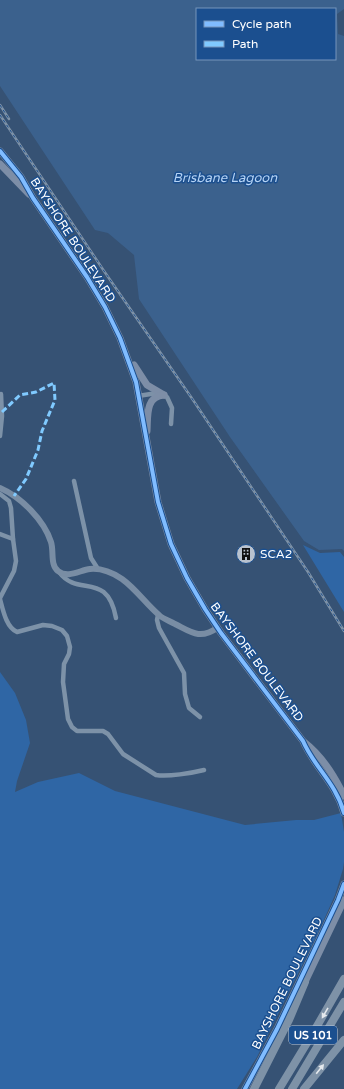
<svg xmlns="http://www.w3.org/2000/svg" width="344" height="1089" font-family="'Varela Round',sans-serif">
  <rect width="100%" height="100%" fill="#365274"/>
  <g fill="#2f66a5">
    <path d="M303,545l17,8 20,-1 4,5v55z"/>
    <path d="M0,672l15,21 11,27 4,23 -13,38 -2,11 23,-10 41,-9 36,18 130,34 51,-5h18l27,-7 3,19v30l-1,7 -8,26 -17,38 -61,124 -20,32h-237z"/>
  </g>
  <path fill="#3b618d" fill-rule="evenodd" d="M0,0h344v9l-7,5 1,20 6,2v515l-2,-2 -23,1 -15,-9 -74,-104 -91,-138 -5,-44 -26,-22 -13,-3 -95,-144zM197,9h138v50h-138z"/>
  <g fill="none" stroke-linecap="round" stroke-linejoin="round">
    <g stroke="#7d92a8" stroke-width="4.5">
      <path d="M138,396l19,-3 10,4 5,11 -1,16"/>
      <path d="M0,436l2,-20 -1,-22"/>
      <path d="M74,481l17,77 7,11"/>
      <path d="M0,494l9,7 2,7 2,31 3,22 -2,10 -14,27"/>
      <path d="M0,534l13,5"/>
      <path d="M59,572c19,26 48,-2 57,46"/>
      <path d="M0,599c3,11 6,28 17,33l26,-7 9,1 10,4 5,6 3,11 -1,7 -5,10 -1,18 5,37 4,8 5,4h26l5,3 15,20 33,21c12,2 36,-2 48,-5"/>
      <path d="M158,615l-1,5 2,8 25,45 1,21 4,14 11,9"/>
    </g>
    <path stroke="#798da4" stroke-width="6" d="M0,488c21,9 44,32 51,54 3,9 -1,23 7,29 10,8 22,-1 32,-2 11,-1 23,4 32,10 14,10 24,25 37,36 4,4 11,6 16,9 16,8 25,16 42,4"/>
    <g stroke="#7d8ea7" stroke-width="7">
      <path d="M0,151l21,26 12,21 54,79 18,30 15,31 16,44 22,120 13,42 16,34 18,31 16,24 82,108c11,26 33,42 41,72"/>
      <path d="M0,164l29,30"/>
      <path d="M134,365l13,20 17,10"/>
      <path d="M147,431c1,-14 -2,-35 17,-36"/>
      <path d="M304,742c17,13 31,35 40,54"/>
      <path d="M303,986l41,-86"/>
      <path d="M245,1089l32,-60 61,-129 6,-16"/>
    </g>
    <g stroke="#7e92a7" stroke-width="8">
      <path d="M254,1089l35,-69 16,-38"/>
      <path d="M279,1089l34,-56 31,-54"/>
      <path d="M292,1089l52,-87"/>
      <path d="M304,1089l40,-49"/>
    </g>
    <defs>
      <g id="rail">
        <path d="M0,105l9,14"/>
        <path d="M0,115l104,156 87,126 117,175 36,59"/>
      </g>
    </defs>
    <use href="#rail" stroke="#7e92a7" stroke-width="2.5"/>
    <use href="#rail" stroke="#1b4f8f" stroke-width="1" stroke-dasharray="3" stroke-linecap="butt"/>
    <path stroke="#80caff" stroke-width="3" stroke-dasharray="6 3" stroke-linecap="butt" d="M2,412l18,-17 16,-3 18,-9 1,17 -13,31 -4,19 -12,29 -12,17"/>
    <defs>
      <g id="cycleway">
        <path d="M0,151l21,26 12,21 54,79 18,30 15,31 16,44 22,120 13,42 16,34 18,31 16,24 82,108c11,26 33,42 41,72"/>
        <path d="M245,1089l32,-60 61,-129 6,-16"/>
      </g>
    </defs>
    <use href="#cycleway" stroke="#1b4f8f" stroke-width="6"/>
    <use href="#cycleway" stroke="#80bcff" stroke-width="4"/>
  </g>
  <defs><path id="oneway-solid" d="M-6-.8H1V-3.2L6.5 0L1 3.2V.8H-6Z"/></defs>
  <g fill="#e5e9ed">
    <use href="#oneway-solid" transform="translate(325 1013) rotate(120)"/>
    <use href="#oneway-solid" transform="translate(320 1069) rotate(-51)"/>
  </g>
  <defs>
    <symbol id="building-disc" viewBox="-11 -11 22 22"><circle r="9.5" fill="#b9c2ce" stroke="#1b4f8f"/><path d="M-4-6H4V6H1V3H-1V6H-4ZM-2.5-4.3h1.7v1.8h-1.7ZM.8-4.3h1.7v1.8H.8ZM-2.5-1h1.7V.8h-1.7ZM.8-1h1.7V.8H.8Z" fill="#111"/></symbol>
  </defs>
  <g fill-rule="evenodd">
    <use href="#building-disc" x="235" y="543" width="22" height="22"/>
  </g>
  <g text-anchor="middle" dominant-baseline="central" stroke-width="3" stroke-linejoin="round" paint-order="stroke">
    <rect fill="#1b4f8f" stroke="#bbcadd" stroke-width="1" x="289" y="1026" width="48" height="18" rx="3"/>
    <g font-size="11" font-weight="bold" fill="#fff">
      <text x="313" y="1035">US 101</text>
    </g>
    <g font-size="12" fill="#fff" stroke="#1b4f8f">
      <text transform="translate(73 240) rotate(57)">BAYSHORE BOULEVARD</text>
      <text transform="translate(257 662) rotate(53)">BAYSHORE BOULEVARD</text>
      <text transform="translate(287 983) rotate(-64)">BAYSHORE BOULEVARD</text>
    </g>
    <g font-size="12" fill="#fff" stroke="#1b4f8f" text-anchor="start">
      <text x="260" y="554">SCA2</text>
    </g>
    <g font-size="13" font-style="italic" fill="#b5d3f5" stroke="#1b4f8f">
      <text x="225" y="178">Brisbane Lagoon</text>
    </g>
  </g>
  <rect x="196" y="8" width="140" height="52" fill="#1b4f8f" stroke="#7695bc"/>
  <rect x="204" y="21" width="20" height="6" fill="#80bcff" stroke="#7695bc"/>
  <text x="232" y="28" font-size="12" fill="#ffffff">Cycle path</text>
  <rect x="204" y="41" width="20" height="6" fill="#80caff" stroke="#7695bc"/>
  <text x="232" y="48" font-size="12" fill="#ffffff">Path</text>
</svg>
